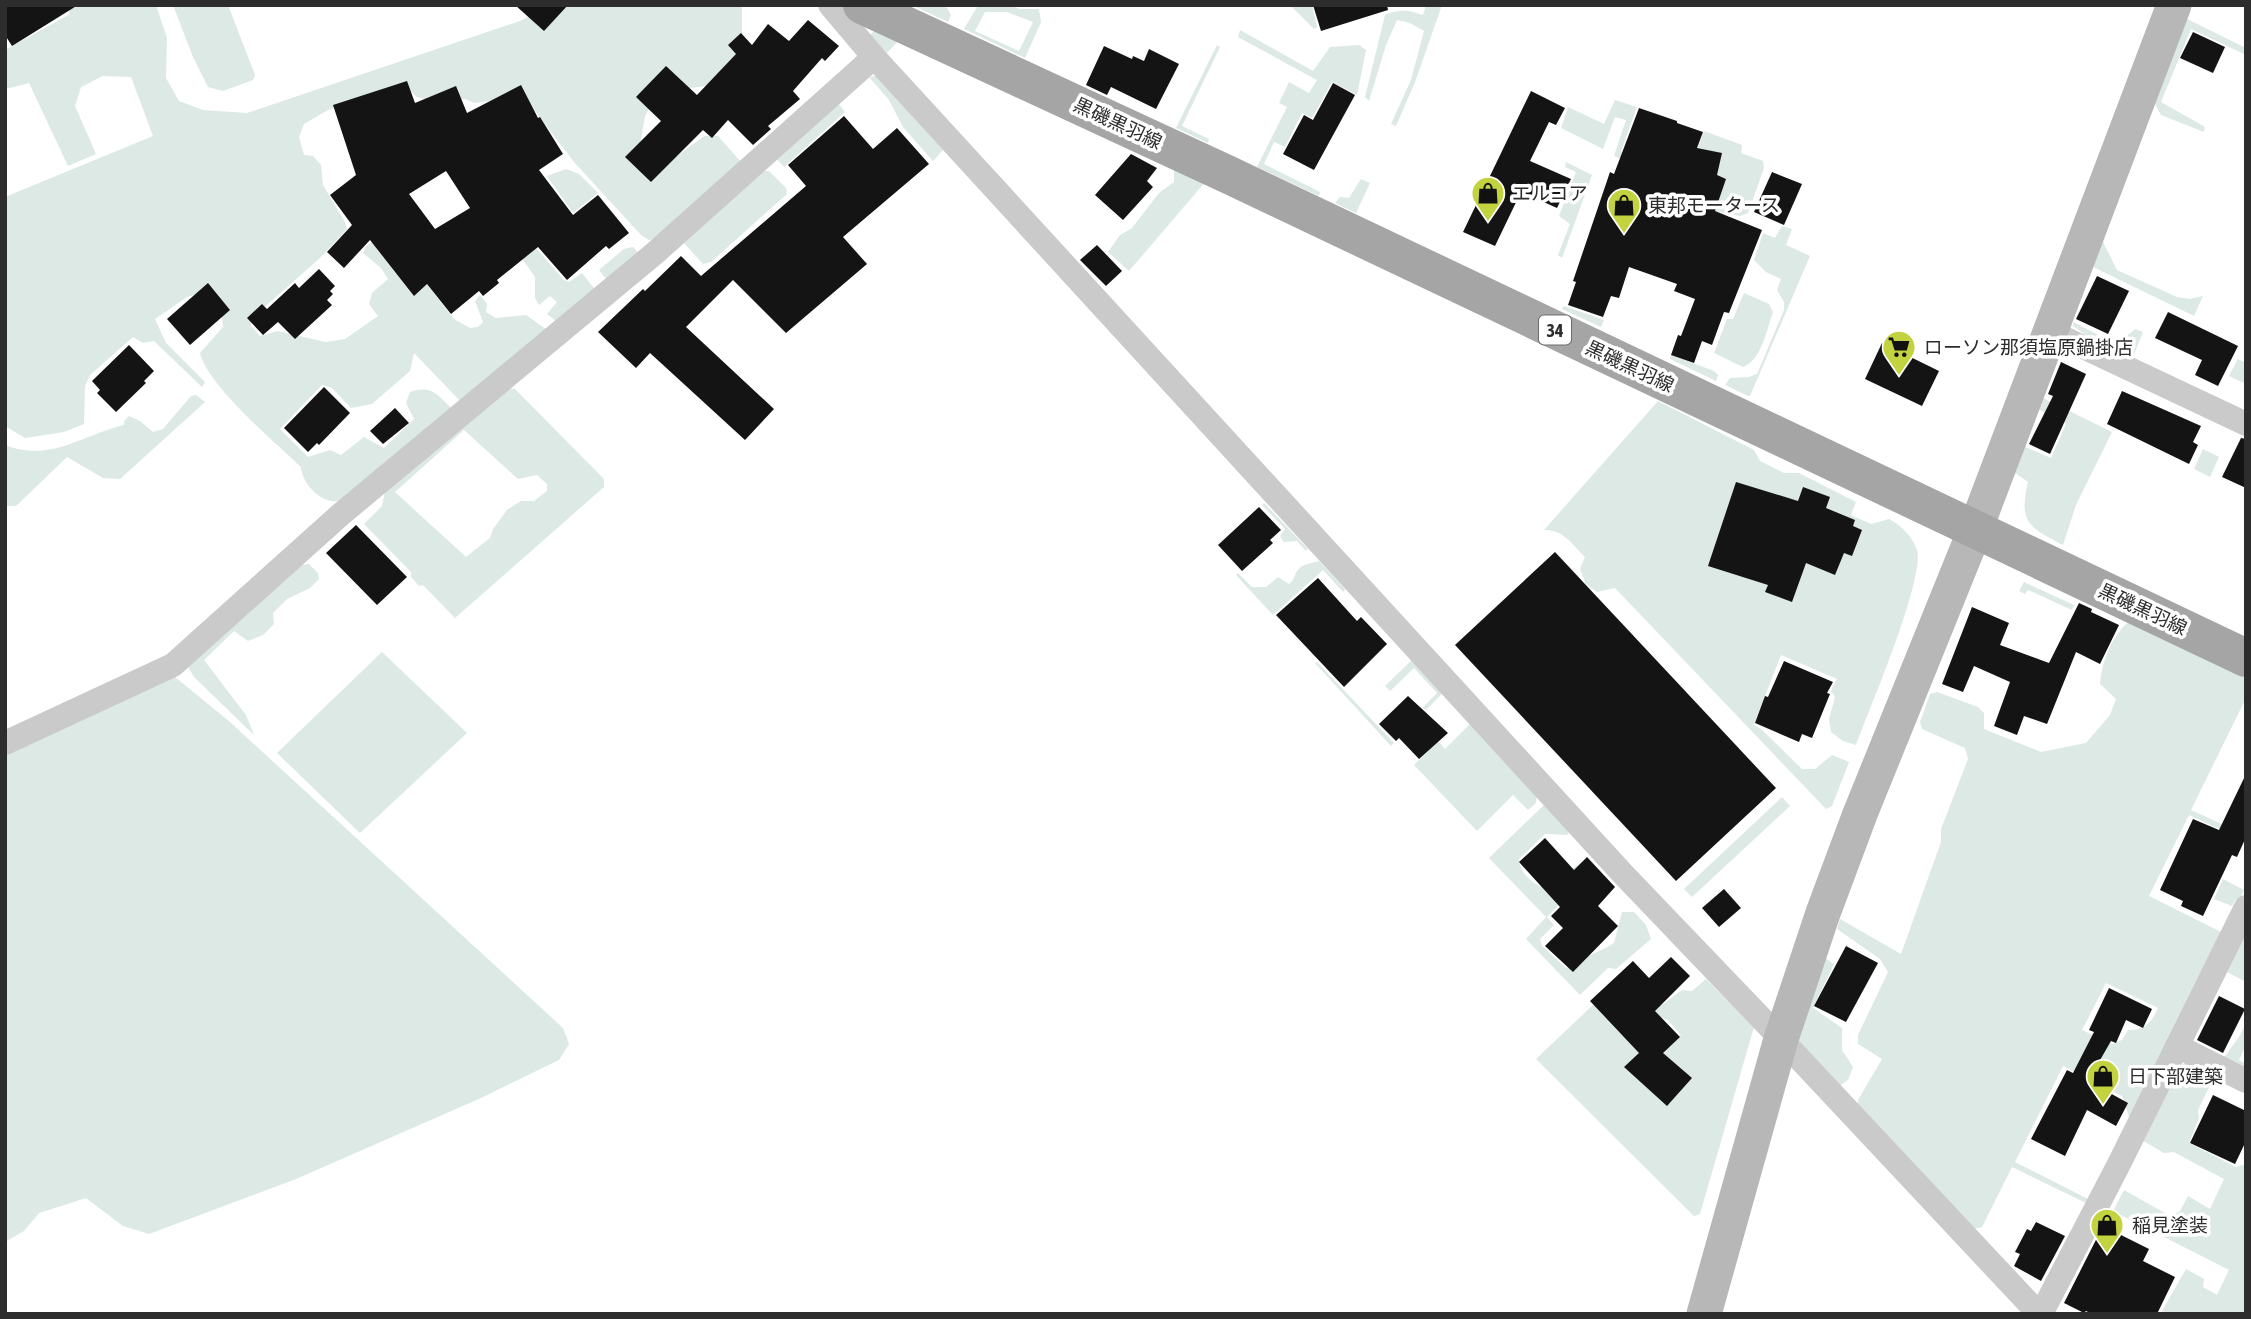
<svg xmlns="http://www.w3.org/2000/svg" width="2251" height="1319" font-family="'Asap Condensed','Noto Sans JP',sans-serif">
  <rect width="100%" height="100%" fill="#fff"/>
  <g fill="#dce9e5" fill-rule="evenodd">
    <path d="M66,5h90l11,33 -1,40 13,23 24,9 44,3 273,-92 32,-16h190v37l-12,39 -31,6 -39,4 -15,25 -6,35 18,20 47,-35h14l24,27 -79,75 -14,2 -8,-5 -67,-73 -43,-56 -23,-7 -33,4 -10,-4 -37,1 -11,-3 -13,-12 -76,25 -24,14 -5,13 5,18 9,1 8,9 2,20 22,37 2,7 -27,29 -68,60 -1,8 9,10 17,-5 49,11 19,-3 33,-23 -9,-12 3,-11 16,-14 -7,-11 -18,-15 3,-7 17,-11 34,37 37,47 16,9 8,-1 5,-5 -8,-21 5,-6 7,9 -1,8 10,6 30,-3 24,17 -87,72 -49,-51 -4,18 -38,33 -21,4 -19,-20 -10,-3 -42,44 28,28 22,-7 11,5 23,-18 20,11 30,-29 -8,-16 4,-11c23,-8 29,5 44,19l-112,95 -5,-5c-17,2 -35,-18 -36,-34 -26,-25 -93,-81 -101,-114l23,-26 -2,-18 -14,-18 -20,6 -32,22 11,24 39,39 -3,5 -48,-46 -11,2 -10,-6 -43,38 -5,11 -1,38 -20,8 -39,6 -20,-12v-229l148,-61 -22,-59 -28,-1 -22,11 -6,19 21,48 -28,12 -39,-83 -24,6v-39l65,-36z"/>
    <path d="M173,5h55l27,70 -2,5 -30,11 -15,-4 -15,-30z"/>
    <path d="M918,5h21l8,3 4,7 -3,7 -32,-15z"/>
    <path d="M981,5h27l12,4h19l2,13 -16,36 -61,-29 13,-22zM985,12h22l26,10 -14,29 -44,-20z"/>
    <path d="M1290,5h22l5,22 -3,2z"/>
    <path d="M1426,5h16l-27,77 -19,44 -5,-2 20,-44 13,-49 -14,-8 -13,-3 -11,25 -17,56 -4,-4 20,-82c15,-6 23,-5 38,0z"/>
    <path d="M2185,18l61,30v7l-55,-26 -30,73 44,25 -1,5 -43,-17 -8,-15z"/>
    <path d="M875,30l23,11 -11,12 -16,-14v-5z"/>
    <path d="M1240,30l73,41 17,-24 29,-2 7,5 -9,45 -25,-13 -20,36 -10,-5 -17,34 -11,-5 -10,22 56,28 -1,4 -62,-29 30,-60 -8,-4 10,-21 20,11 8,-13 -79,-43z"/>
    <path d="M1217,45l3,2 -38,79 27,13 -1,4 -32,-15z"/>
    <path d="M876,76l67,74 -10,11 -30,-34 -14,-27 -20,-23z"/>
    <path d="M1615,100l22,7 -16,44 8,11 -15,-6 12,-36 -11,-3 -12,32 -42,-21 7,-21 36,17z"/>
    <path d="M838,103l7,9 -61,55 -9,-10z"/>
    <path d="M1704,131l38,14 -1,8 22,8 1,7 -16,45 -8,3 -26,-5 12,-32 -25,-9 -5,-17z"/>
    <path d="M1566,162l26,13 -30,83 -4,-3 12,-31 -11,-8 17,-44 -11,-5z"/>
    <path d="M1177,167l29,14 -77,90 -21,-19 12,-17 12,-7 27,-35 15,-11v-11z"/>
    <path d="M566,169l13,5 19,19 -25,20 -26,-37z"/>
    <path d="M758,171h11l17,17 1,6 -76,68 -8,2 -19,-21z"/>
    <path d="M1361,179l9,4 -14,30 -21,-10 5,-6 9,1z"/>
    <path d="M1782,226l10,3 -6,16 24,11 -60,140h-2l-23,-11 5,-7 19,-1 8,-3 27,-64v-8l-7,-12 4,-11 -15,-7 -12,-12 9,-27 12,5z"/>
    <path d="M501,229l35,19 28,32 5,2 13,-9 16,20 -38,31 -13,-10 10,-12 -7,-6 -11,9 -4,-7v-21z"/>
    <path d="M2100,229l4,15 13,26 60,27 13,2 13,-3 -9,20 -105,-51z"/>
    <path d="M633,247l9,10 -33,26 -10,-13 25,-21z"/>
    <path d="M1744,293l25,11 4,8c-6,17 -12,49 -30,55l-29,-14 13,-34h6z"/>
    <path d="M1564,306l40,14 -3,7 -39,-18z"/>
    <path d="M2073,322c21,10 43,27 62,7l8,3 -10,25 -47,-22 -13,-9z"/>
    <path d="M1671,355l43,16 4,4 -2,6 -46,-22z"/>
    <path d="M2238,359l8,4v21l-17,-8z"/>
    <path d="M506,388l9,1 89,90v8l-149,131 -32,-33 -4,1 -8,-9v-5l-47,-48 18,-18 3,-15zM464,430l54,49 19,-4 10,9v7l-13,10h-13l-14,9 -14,19 -3,9 -24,19 -71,-65z"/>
    <path d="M196,395l9,7 -85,77 -17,-1 -36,-21 -51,49h-11v-61c45,18 77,-10 119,-20v-4l5,-5 11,5 13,11 10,-3 28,-33z"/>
    <path d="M2043,398l69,34 -36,73 -13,40c-33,-18 -45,-21 -35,-63l-14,-10 9,-26 28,12 15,-34 -28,-15z"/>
    <path d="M1658,401l96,49 6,11 24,12h15l57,29 -5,13 20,9 18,-5c13,7 23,17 28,31 8,29 -48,160 -61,195l-13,-4 -12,-9 -2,-13 6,-22 -4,-6 6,-12 -56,-24 -27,70 7,4 41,40h13l17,-14 17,7 -17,44 -6,3 -211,-221 -18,4 -11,-8 -6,-15 5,-12c-13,-13 -22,-28 -41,-27z"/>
    <path d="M2203,449l16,8 -9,20 -16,-8z"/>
    <path d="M1264,503l44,46 -2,2 -9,-10 -13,1 -4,-6 5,-7 -23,-24z"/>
    <path d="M1319,561l26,28 -2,3 -20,-22 -50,45 -37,-40 2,-2 14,14h14l12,-10 11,7c6,-5 5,-9 9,-14 4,-6 14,-7 21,-9z"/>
    <path d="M309,564l9,9 1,6 -9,9 -23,11 -14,14 1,11 -11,11 -15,6 -14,-10 -30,29 42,55 8,20 -60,-58 -6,-10 108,-101z"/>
    <path d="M2024,582l50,23 -2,5 -44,-20 -3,4 -6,-3z"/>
    <path d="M2133,619l113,51v28l-55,112 55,25v6l-57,-26 -40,81 74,37 -43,132 8,-3 27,13 -17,35 1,8 -10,25 47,24 10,-3v150h-78l-6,-3 24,-42 18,10 -1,8 14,8 12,-25 -116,-59 11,-21 46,26 10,-5 8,-15 22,13 14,-30 -50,-27 -10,1 -24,-14 -9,-16 -9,-27 -59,-30 -48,96 77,39 -2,4 -78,-38 -30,60 -9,2 -115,-119v-10l24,-41 -24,-15v-9l30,-63 -8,-13 -43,-30 3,-10 61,35 40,-112v-13l27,-70 -3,-11 -43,-19 -2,-7 10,-28 7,-2 41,15 6,6v16l57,23 45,-9 24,-28 6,-16 -16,-15c2,-23 13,-53 33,-65zM2106,983l52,25c-7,15 -12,22 -30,22l-6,10 -10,4 -30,-14z"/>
    <path d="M382,652l85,81 -107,100 -83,-80z"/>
    <path d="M1412,660l31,33 -17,17 -4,-2 15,-15 -23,-25 -24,23 -5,-5z"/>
    <path d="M1317,662l77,81 -3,3 -76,-83z"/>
    <path d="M175,677l55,45 333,306 6,16 -10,16 -78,38 -185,81 -147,55 -26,-8 -37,-28 -47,15 -15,18 -19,11v-495z"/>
    <path d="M1471,723l66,70 -1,10 -8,7 -15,-15 -36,36 -63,-66 24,-24 7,8z"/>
    <path d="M1782,797l8,9 -98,91 -8,-8z"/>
    <path d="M1546,803l25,27 -4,5 -22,-1 -26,25c1,16 16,27 30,31l14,-15 19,-13 11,9 -46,46 7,8 -14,14 2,7 24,22c14,-4 16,-10 26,-14 8,-3 14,-6 22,-11l8,-31h12l12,13 5,14 -35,30 -8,-1 -28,27 -54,-56 20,-22 -57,-59z"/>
    <path d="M2223,879l21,11 -5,11 -3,-2 -4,7 -18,-7z"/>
    <path d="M2246,923v59l-19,-10z"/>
    <path d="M1822,956l12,8 -21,44 29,20v22l11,17 -5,13 -9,6 -37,-36 -5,-17z"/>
    <path d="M1706,979l48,48 -54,187 -6,2 -158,-157 58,-55 56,60 31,-29 -13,-15 -24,-8 13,-11 5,4 20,-15 10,1z"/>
    <path d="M2246,1023v22l-7,15 7,4v10l-27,-18h6l14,-19z"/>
  </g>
  <g fill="#141414" fill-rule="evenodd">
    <path d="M5,5h73l-66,41 -7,-11z"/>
    <path d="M515,5h53l-24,26z"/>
    <path d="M1313,5h74l1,5 -67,21z"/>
    <path d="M808,20l31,26 -14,15 -3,-3 -29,33 7,8 -32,27 3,3 -18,16 -25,-25 -16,18 -9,-8 -52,52 -26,-25 36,-36 -25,-24 30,-31 31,29 39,-41 -8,-9 13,-12 11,12 16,-21 21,17z"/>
    <path d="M2193,32l32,15 -12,26 -33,-15z"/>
    <path d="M1104,46l28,13 1,-3 11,5 5,-12 30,15 -23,45 -45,-22 -4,8 -21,-10z"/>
    <path d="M407,81l8,22 41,-17 11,27 54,-28 17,33 2,-1 23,37 -24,16 34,45 25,-20 31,38 -20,16 -3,-3 -39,34 -29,-33 -41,33 2,3 -16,13 -4,-5 -28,23 -24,-30 -13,12 -44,-56 -26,28 -17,-16 25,-27 -22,-30 26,-20 -23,-70zM446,171l24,37 -35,21 -26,-35z"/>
    <path d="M1333,83l22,12 -41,75 -31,-16 21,-39 9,5z"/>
    <path d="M1531,91l34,17 -9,17 -7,-3 -19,39 41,18 -14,29 -36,-16 -26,54 -32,-14z"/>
    <path d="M1639,108l38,13v2l26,9 -6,16 25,5 -5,22 9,4 -11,32 47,19 -33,83 -5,-1 -12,33 -10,-4 -8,22 -23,-8 7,-20 3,1 14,-37 -21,-8 3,-7 -48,-17 -10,31 -8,-2 -8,21 -35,-12 8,-23 -3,-1 37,-109 4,2z"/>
    <path d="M844,116l29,33 24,-21 32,36 -86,73 24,27 -81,69 -53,-53 -47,47 88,82 -29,31 -95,-87 -14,15 -38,-36 45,-43 2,2 36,-35 20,20 105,-90 -18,-21z"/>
    <path d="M1131,154l26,14 -10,13 6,6 -30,33 -28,-25z"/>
    <path d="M1772,172l30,12 -18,41 -30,-13z"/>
    <path d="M1097,245l25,26 -16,15 -26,-26z"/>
    <path d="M319,269l16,17 -5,5 3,3 -6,6 5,5 -37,34 -17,-17 -15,13 -16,-17 15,-14 5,5 28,-26 4,5z"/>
    <path d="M2097,276l32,15 -21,43 -32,-15z"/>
    <path d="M208,283l22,27 -40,35 -23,-26z"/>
    <path d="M2168,312l70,34 -20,40 -23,-11 7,-15 -47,-22z"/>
    <path d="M1882,343l57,28 -17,35 -57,-27z"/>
    <path d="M129,345l25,26 -10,10 2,2 -30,29 -19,-19 3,-3 -8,-9z"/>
    <path d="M2061,362l25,12 -36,80 -21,-10 24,-48 -5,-2z"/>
    <path d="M324,387l26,26 -31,32 -2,-2 -9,9 -24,-24z"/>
    <path d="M2122,391l79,35 -8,16 5,3 -9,19 -82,-40z"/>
    <path d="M395,408l14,15 -26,21 -13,-13z"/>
    <path d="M2241,438l5,1v49l-24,-11z"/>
    <path d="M1736,482l62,19 5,-14 27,10 -4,11 29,12 -2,6 9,4 -10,26 -8,-3 -9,22 -29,-12 -14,39 -27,-10 3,-7 -60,-19z"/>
    <path d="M1259,507l22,23 -11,10 3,3 -31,28 -24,-26z"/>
    <path d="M356,525l51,52 -30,28 -51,-52z"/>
    <path d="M1555,552l221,236 -100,93 -221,-236z"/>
    <path d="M1318,578l39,43 4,-4 26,27 -43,43 -68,-72z"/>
    <path d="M2079,603l13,6 -1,3 28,13 -19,39 -24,-12 -29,72 -23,-8 -7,19 -23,-9 16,-44 -36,-16 -11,26 -21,-8 30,-77 37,16 -9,22 49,18z"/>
    <path d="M1784,661l49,21 -6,11 3,1 -18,44 -10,-4 -3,8 -44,-19 10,-27 3,1z"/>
    <path d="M1408,696l40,37 -29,26 -20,-21 -3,3 -17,-17z"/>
    <path d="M2246,774v63l-9,20 -5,-2 -29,61 -22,-10 2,-5 -23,-11 33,-71 26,11z"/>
    <path d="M1545,838l29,32 13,-13 28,30 -17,19 20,20 -45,46 -28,-26 18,-18 -12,-12 9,-9 -41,-45z"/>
    <path d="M1724,889l17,19 -22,19 -17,-19z"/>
    <path d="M1846,946l32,17 -32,59 -32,-16z"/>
    <path d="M1671,957l19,19 -35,35 25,26 -17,16 29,25 -25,28 -43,-39 15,-14 -49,-52 43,-40 16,17z"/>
    <path d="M2109,988l43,21 -9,19 -17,-8 -10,23 -5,-2 -23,40 40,22 -12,23 -29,-16 -22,46 -34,-17 36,-69 6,3 21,-41 -5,-2z"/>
    <path d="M2219,996l26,13 -22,44 -26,-13z"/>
    <path d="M2213,1095l33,16v30l-11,23 -45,-21z"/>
    <path d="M2036,1222l29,14 -24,45 -27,-15 6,-12 -5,-2 12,-23 4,2z"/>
    <path d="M2103,1226l46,23 -6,12 32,16 -18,37h-65l-6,-3 -2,2 -20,-10z"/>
  </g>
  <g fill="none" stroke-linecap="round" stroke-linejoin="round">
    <g stroke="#cacaca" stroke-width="24">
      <path d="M830,5l44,52 749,817 158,165 258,275"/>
      <path d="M2049,331l197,93"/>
      <path d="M5,743l168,-78 167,-150 315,-262 219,-196"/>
      <path d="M2177,1046l69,35"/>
      <path d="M2041,1314l79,-152 126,-255"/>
    </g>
    <path stroke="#b7b7b7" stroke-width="35" d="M1704,1314l77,-275 42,-126 37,-99 115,-284 199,-525"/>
    <path stroke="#a5a5a5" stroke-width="38" d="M862,5l367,170 1017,483"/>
  </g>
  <defs>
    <symbol id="shop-pin" viewBox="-11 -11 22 30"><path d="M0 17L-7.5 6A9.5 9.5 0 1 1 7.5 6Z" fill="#c3d340" stroke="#fff"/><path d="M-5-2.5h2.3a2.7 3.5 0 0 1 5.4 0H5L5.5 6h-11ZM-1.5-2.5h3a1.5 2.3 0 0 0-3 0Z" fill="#111"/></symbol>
    <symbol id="supermarket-pin" viewBox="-11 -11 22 30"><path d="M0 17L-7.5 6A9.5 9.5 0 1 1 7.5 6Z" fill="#c3d340" stroke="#fff"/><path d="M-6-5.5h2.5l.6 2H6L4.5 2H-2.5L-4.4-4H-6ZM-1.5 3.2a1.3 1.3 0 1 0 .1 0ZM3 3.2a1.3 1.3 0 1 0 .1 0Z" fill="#111"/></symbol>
  </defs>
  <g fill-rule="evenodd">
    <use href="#shop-pin" x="1469" y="174" width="38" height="52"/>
    <use href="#shop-pin" x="1605" y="186" width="38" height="52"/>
    <use href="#supermarket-pin" x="1880" y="328" width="38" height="52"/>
    <use href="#shop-pin" x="2084" y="1057" width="38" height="52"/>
    <use href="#shop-pin" x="2088" y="1206" width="38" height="52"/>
  </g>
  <g text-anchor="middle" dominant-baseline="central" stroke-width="7" stroke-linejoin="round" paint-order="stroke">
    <rect fill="#fff" stroke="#6c6c6c" stroke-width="2" x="1539" y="315.5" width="32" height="29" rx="5"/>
    <g font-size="18" font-weight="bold" fill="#2d2d2d">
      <text x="1555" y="330">34</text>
    </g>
    <g font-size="19" fill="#2d2d2d" stroke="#fff">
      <text transform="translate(1118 123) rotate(25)">黒磯黒羽線</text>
      <text transform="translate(1630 366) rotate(25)">黒磯黒羽線</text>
      <text transform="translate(2143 609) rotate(25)">黒磯黒羽線</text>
    </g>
    <g font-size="19" fill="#2d2d2d" stroke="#fff" text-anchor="start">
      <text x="1512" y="193">エルコア</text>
      <text x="1648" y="205">東邦モータース</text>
      <text x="1924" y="347">ローソン那須塩原鍋掛店</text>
      <text x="2128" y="1076">日下部建築</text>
      <text x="2132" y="1225">稲見塗装</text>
    </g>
  </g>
  <rect width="2251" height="1319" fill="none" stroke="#2d2d2d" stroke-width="14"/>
</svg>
